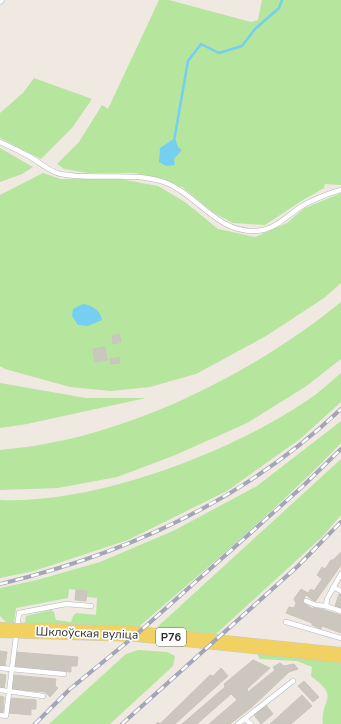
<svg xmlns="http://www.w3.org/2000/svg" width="341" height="724" font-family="'Nunito Sans',sans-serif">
  <rect width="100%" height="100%" fill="#efe9e1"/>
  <g fill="#b6e59e">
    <path d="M159,0h10l82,22 7,-2 4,-20h79v185l-16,-1 -1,4 -21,12 -38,25 -32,-2 -19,-10 -32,-26 -46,-14h-48l-24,-4 -7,-5 22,-22 23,-37 6,4z"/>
    <path d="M34,78l58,21 -20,29 -31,31 -41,-21v-25l23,-20z"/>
    <path d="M0,148l33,19 -11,7 -22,8z"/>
    <path d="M43,173l18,6 54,-1 43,8 27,16 33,27 37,8 32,-14 16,-14 38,-16v90l-17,15 -58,38 -70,38 -46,13 -39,4 -41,-4 -65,-18 -5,-3v-171z"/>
    <path d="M341,302v57l-36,28 -58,36 -74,33 -56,21 -59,11 -58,2v-40c119,-9 249,-73 341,-148z"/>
    <path d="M341,373v29l-41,37 -73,52 -99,49 -94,31 -34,7v-78c95,4 230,-47 308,-100 12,-8 22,-18 33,-27z"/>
    <path d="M0,383l86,15h60l-119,26 -27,4z"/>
    <path d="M341,421v22c-64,67 -137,127 -207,188l-109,-8 1,-7 25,-6 3,2 2,8 15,2 2,-6 3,-3 20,2 1,-17 -10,-1v-6l-18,-2 -1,9 -52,10 -2,15 -8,-1 -6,-6v-28l37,-8 63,-18 73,-31 84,-45z"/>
    <path d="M341,459v56l-18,21 -107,98 -63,-3z"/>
    <path d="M138,650l29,2 8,4 -2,10 -63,58h-61l77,-70z"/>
    <path d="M260,652l63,7 18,4v61h-18c-2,-27 18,-25 -12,-48l1,-9 -15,-6 -37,-2 -3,-5z"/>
  </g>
  <g fill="#75cff0">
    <path d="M175,138l3,9 4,3 -8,9 1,6 -9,1 -7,-4 1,-14z"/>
    <path d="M83,304c9,1 18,7 19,16l-14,6 -10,-1 -6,-9 1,-7z"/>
  </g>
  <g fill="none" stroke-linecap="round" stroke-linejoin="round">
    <path stroke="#75cff0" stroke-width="2.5" d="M174,141l14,-80 13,-17 18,9 23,-7 13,-17 24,-21 3,-8"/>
  </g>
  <g fill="#cbc7bf" stroke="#cbc5ba">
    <path d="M119,334l2,8 -8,2 -1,-8z"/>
    <path d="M105,347l2,13 -12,2 -2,-13z"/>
    <path d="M119,357l1,6 -9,1 -1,-5z"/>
    <path d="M341,552v13l-26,37 -9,-7 -4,7 11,7 1,-2 27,8v18l-19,-7 -1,3 -9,-4v-2l-26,-10 3,-6 5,1 2,-5 -2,-4 7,-10 7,4 3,-4 3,2 8,-12 -5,-4 5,-8 3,2 6,-9h2z"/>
    <path d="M76,590l11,1 -1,10 -11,-1z"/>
    <path d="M339,594l2,1v13l-6,-2z"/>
    <path d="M0,651l7,1 -2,14h-5z"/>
    <path d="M15,652l63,5 -1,9h-6v6l-57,-5z"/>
    <path d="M253,660l17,8 -23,21 1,3 27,-22 -2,-3 7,-4 4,3 10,-2 4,5 -9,3 -37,35 -22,17h-21l28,-24 -6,-6 -34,30h-15l43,-37 -1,-3z"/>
    <path d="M221,668l7,8 -53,48h-19l2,-2 2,2 50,-49 3,1z"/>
    <path d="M0,674l6,1 -2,14h-4z"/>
    <path d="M13,675l43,4 -1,7 3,2 -8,9 -5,-5 -34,-3z"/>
    <path d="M304,681l15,16 -6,5 -15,-16z"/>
    <path d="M302,695l10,11 -21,18h-21z"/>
    <path d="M0,696l4,1 -1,16h-3z"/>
    <path d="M10,698l26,2v9h-5v6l-22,-2z"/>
    <path d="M266,705l7,9 -12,10 -7,-9z"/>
  </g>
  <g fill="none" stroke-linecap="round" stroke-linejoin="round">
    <defs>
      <g id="lane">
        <path d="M0,2l2,-2"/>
        <path d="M0,142c11,5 22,10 32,16 10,6 18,14 29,16 36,7 74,-4 108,10 31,14 48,48 86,47 21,-1 31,-15 47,-25 8,-5 30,-14 39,-16"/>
        <path d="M341,574l-14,25 -1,7 15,5"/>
        <path d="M333,587l8,4"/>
        <path d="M306,601l10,4 10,1"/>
        <path d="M286,622l55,16"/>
        <path d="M0,668l64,6"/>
        <path d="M0,690l43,6"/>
        <path d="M0,715l6,1 13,-103 47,-9 25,2"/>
        <path d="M245,719l6,5"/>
        <path d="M238,724l55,-43"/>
      </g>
      <path id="primary" d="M0,630l137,4 204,21"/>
    </defs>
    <use href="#lane" stroke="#b4b7c1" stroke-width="5.5"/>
    <use href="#primary" stroke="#c9c9c9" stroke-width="16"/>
    <use href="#lane" stroke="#fff" stroke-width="4.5"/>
    <use href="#primary" stroke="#f2d163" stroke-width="15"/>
    <defs>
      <g id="rail">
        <path d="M0,584c126,-30 246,-85 341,-175"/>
        <path d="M35,724l35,-35 67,-55 165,-147 39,-38"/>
        <path d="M122,724l176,-158 43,-44"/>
      </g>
    </defs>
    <use href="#rail" stroke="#a3a6b8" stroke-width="4"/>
    <use href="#rail" stroke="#fff" stroke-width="2.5" stroke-dasharray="8" stroke-linecap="butt"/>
  </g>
  <g text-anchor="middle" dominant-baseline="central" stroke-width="3.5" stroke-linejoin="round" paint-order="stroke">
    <rect fill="#fff" stroke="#6d6d6d" stroke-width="1" x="156" y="628" width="30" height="18" rx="3"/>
    <g font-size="11" font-weight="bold" fill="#2e2e2e">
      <text x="171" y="637">Р76</text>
    </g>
    <g font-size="12" fill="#2e2e2e" stroke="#fff">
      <text transform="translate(87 633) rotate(2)">Шклоўская вуліца</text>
    </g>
  </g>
</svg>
